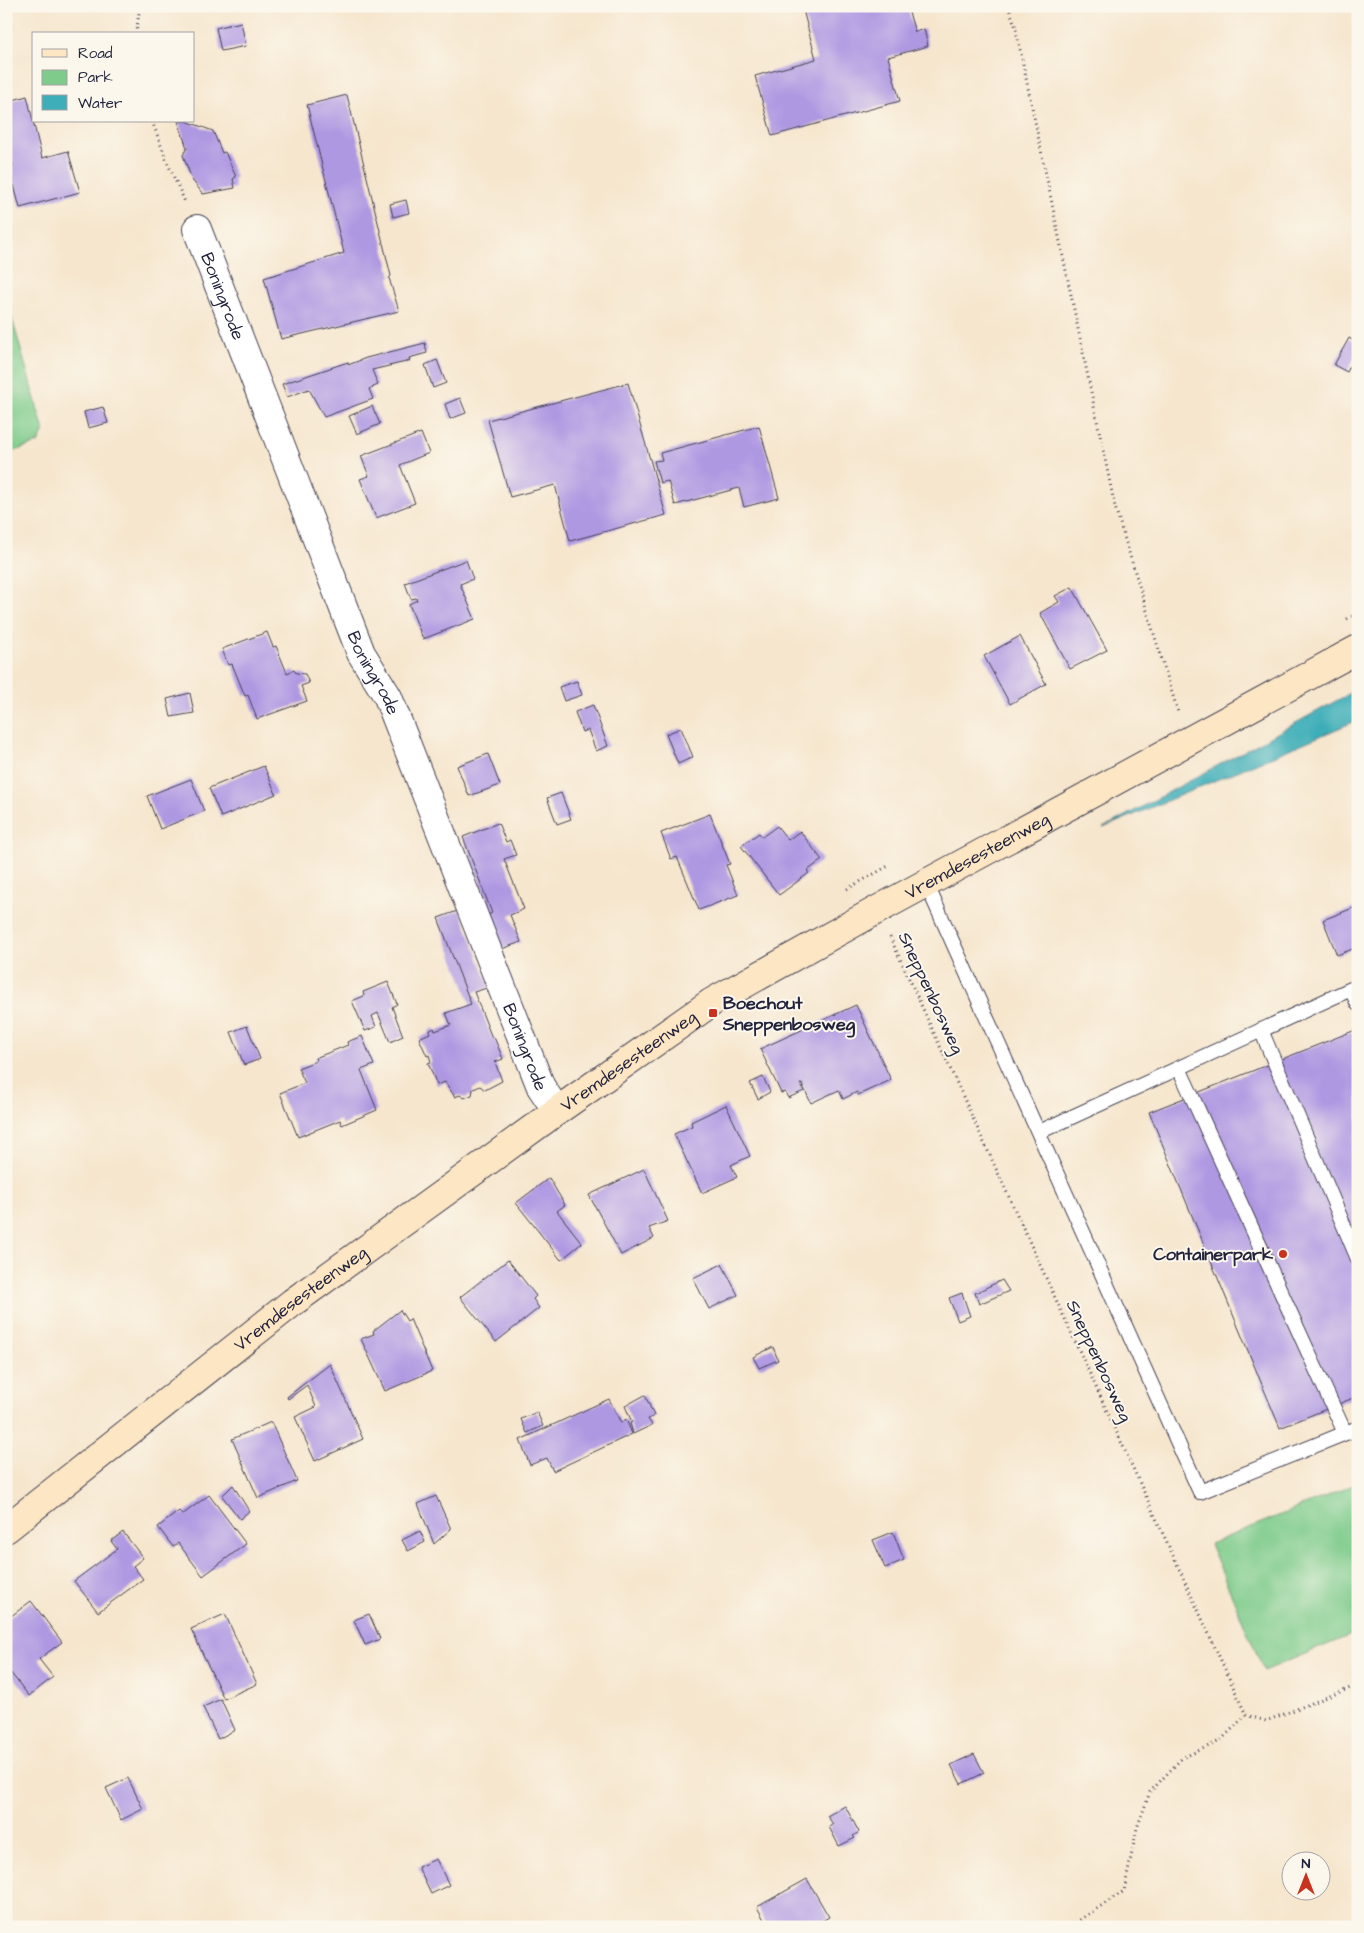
<svg xmlns="http://www.w3.org/2000/svg" width="1364" height="1933" font-family="'Architects Daughter',sans-serif">
  <rect width="100%" height="100%" fill="#fbf7ec"/>
  <filter id="ink" filterUnits="userSpaceOnUse"><feTurbulence type="fractalNoise" baseFrequency=".02" numOctaves="2"/><feDisplacementMap in="SourceGraphic" scale="10" xChannelSelector="R" yChannelSelector="G"/><feConvolveMatrix kernelMatrix="1 2 1 2 8 2 1 2 1" color-interpolation-filters="sRGB"/></filter>
  <filter id="wash" filterUnits="userSpaceOnUse"><feTurbulence type="fractalNoise" baseFrequency=".0096" numOctaves="4" result="noise"/><feDisplacementMap in="SourceGraphic" scale="20" xChannelSelector="R" yChannelSelector="G"/><feGaussianBlur stdDeviation="1.12" result="paint"/><feColorMatrix in="noise" values="0 0 0 0 0 0 0 0 0 0 0 0 0 0 0 0 0 1.4 0 .05"/><feComposite in="paint" operator="in"/></filter>
  <g filter="url(#wash)">
    <rect width="100%" height="100%" fill="#f6e6ce"/>
    <g fill="#7ecb8b" stroke="#507663">
      <path d="M6,297l38,134 -6,12 -32,11z"/>
      <path d="M1358,1483v149l-94,39 -54,-127z"/>
    </g>
    <path fill="#3eaeb8" stroke="#30687a" d="M1358,689v31l-255,108z"/>
    <g id="blocks">
      <g fill="#af98e2">
        <path d="M802,6h105l8,26 9,-3 4,17 -40,11 12,44 -128,35 -17,-60 61,-17z"/>
        <path d="M241,22l5,24 -25,5 -5,-23z"/>
        <path d="M347,95l44,181 -2,2 10,33 -118,28 -17,-61 80,-25 -37,-148z"/>
        <path d="M27,96l15,62 26,-7 12,41 -60,16 -11,-41 4,-1 -7,-29v-35z"/>
        <path d="M178,121h8l27,10 9,22 3,-1 11,25 -3,2 2,9 -32,6 -11,-14 -9,-25 4,-7z"/>
        <path d="M406,200l3,13 -16,4 -3,-13z"/>
        <path d="M1349,338l9,5v8l-11,21 -13,-7z"/>
        <path d="M425,343l2,10 -18,5 1,3 -38,9 6,15 -9,4 4,10 -49,18 -15,-28 -22,8 -5,-13 66,-22v3l18,-7z"/>
        <path d="M437,360l9,23 -13,5 -8,-23z"/>
        <path d="M628,383l38,132 -96,26 -15,-56 -45,12 -22,-77z"/>
        <path d="M460,398l6,15 -16,6 -5,-15z"/>
        <path d="M372,406l8,18 -23,10 -8,-18z"/>
        <path d="M103,407l5,16 -20,5 -4,-16z"/>
        <path d="M759,426l20,72 -35,9 -5,-19 -64,17 -7,-24 -8,2 -6,-22 8,-1 -2,-7z"/>
        <path d="M421,433l8,20 -29,12 15,38 -39,15 -16,-39 9,-3 -8,-20z"/>
        <path d="M466,560l7,19 -13,5 15,35 -52,20 -14,-35 8,-4 -1,-2 -5,1 -6,-16z"/>
        <path d="M1072,587l35,63 -37,19 -30,-56 19,-11 -4,-6z"/>
        <path d="M267,632l6,15 3,-1 11,27 7,-3 2,3 9,1 4,9 -8,3 6,15 -50,18 -9,-24 -3,1 -13,-32 -4,1 -6,-16z"/>
        <path d="M1020,636l26,48 -36,20 -26,-48z"/>
        <path d="M577,681l5,14 -18,6 -5,-14z"/>
        <path d="M190,693l4,20 -23,4 -4,-18z"/>
        <path d="M593,705l15,41 -12,5 -8,-21 -6,2 -7,-20z"/>
        <path d="M681,728l12,29 -15,7 -12,-30z"/>
        <path d="M488,754l12,31 -31,11 -12,-30z"/>
        <path d="M264,766l12,28 -55,23 -12,-29z"/>
        <path d="M191,779l13,32 -44,18 -13,-33z"/>
        <path d="M561,793l10,26 -14,5 -10,-26z"/>
        <path d="M710,814l20,50 -4,1 12,30 -39,15 -22,-53 -6,2 -10,-26z"/>
        <path d="M498,823l8,19 4,-2 6,15 -12,4 20,50 -14,6 11,27 -22,8 -13,-34 6,-3 -29,-76z"/>
        <path d="M777,826l11,14 12,-9 22,29 -15,11 2,2 -30,22 -38,-49 18,-13 3,4z"/>
        <path d="M1358,906v41l-21,8 -14,-35z"/>
        <path d="M460,910l30,77 -16,5 18,46 2,-1 9,22 -8,3 7,19 -17,9 -5,-4 -4,2 -3,1 -1,6 -8,3 -4,-3 -5,2 -10,-15 -8,3 -9,-22 3,-1 -2,-7 -2,1 -8,-18 11,-5 -1,-2 5,-3 1,3 16,-6 -5,-12 25,-9 -33,-86z"/>
        <path d="M388,982l9,22 -5,3 11,29 -13,6 -12,-29 -6,3 4,11 -11,4 -13,-30 12,-5 -1,-4z"/>
        <path d="M856,1005l35,75 -33,15 -1,-3 -14,7 -4,-9 -28,13 -9,-19h-2l4,7 -16,7 -3,-6 -4,1 -21,-44z"/>
        <path d="M247,1026l13,33 -16,6 -13,-33z"/>
        <path d="M1358,1029v367l-78,32 -131,-316z"/>
        <path d="M362,1036l12,29 -13,5 16,40 -35,15 -2,-5 -42,17 -18,-44 25,-10 -7,-15 18,-7 -1,-3 33,-13 -1,-3z"/>
        <path d="M763,1077l7,15 -12,7 -8,-16z"/>
        <path d="M726,1105l24,51 -19,9 6,12 -35,16 -28,-59 18,-8 -1,-4z"/>
        <path d="M644,1169l24,52 -19,7 5,10 -33,17 -32,-60z"/>
        <path d="M549,1178l16,27 -8,6 25,32 -21,17 -45,-57z"/>
        <path d="M508,1260l28,36 -3,3 6,9 -43,34 -36,-45z"/>
        <path d="M722,1264l16,31 -29,14 -16,-31z"/>
        <path d="M1002,1280l7,11 -30,13 -4,-11z"/>
        <path d="M962,1293l8,23 -12,5 -9,-23z"/>
        <path d="M400,1310l7,11 3,-2 22,52 -47,20 -24,-52 13,-5 -1,-3z"/>
        <path d="M773,1347l5,13 -19,8 -6,-11z"/>
        <path d="M330,1364l33,75 -48,22 -20,-44 21,-10 -9,-22 -19,14 -1,-2z"/>
        <path d="M645,1395l9,21 -6,3 4,6 -19,9 -3,-11 2,-1 -7,-16z"/>
        <path d="M609,1399l12,24 5,-4 6,15 -79,37 -6,-13 -17,7 -10,-25z"/>
        <path d="M537,1412l6,14 -16,7 -6,-14z"/>
        <path d="M271,1422l26,59 -39,17 -26,-59z"/>
        <path d="M233,1485l16,26 -9,8 -18,-23z"/>
        <path d="M209,1495l37,49 -43,32 -25,-33 -5,4 -15,-20 21,-16 3,4z"/>
        <path d="M436,1496l15,33 -17,15 -16,-40z"/>
        <path d="M420,1531l5,11 -17,9 -6,-11z"/>
        <path d="M123,1532l20,26 -10,8 10,13 -45,33 -24,-31 43,-32 -6,-8z"/>
        <path d="M893,1532l11,28 -19,8 -12,-28z"/>
        <path d="M31,1601l31,41 -23,17 14,18 -24,19 -23,-29v-47z"/>
        <path d="M225,1614l32,70 -33,15 -33,-70z"/>
        <path d="M369,1614l11,25 -15,6 -11,-25z"/>
        <path d="M221,1699l14,31 -17,9 -15,-32z"/>
        <path d="M974,1754l10,19 -23,11 -10,-19z"/>
        <path d="M128,1778l15,31 -22,11 -15,-32z"/>
        <path d="M845,1806l14,26 -6,4 2,2 -16,8 -10,-19 4,-3 -6,-8z"/>
        <path d="M436,1859l13,26 -18,9 -13,-27z"/>
        <path d="M807,1879l22,38 -17,10h-44l-11,-20z"/>
      </g>
    </g>
  </g>
  <g filter="url(#ink)">
    <use href="#blocks" fill-opacity="0" stroke="#423f51" stroke-width="1"/>
    <g fill="none" stroke-linecap="round" stroke-linejoin="round">
      <defs>
        <g id="lane">
          <path d="M926,883l274,609 158,-64"/>
          <path d="M1261,1030l97,229"/>
          <path d="M1179,1068l166,365"/>
          <path d="M1039,1132l312,-143 7,15"/>
        </g>
        <g id="street">
          <path id="s1" d="M197,229l164,424 27,44 153,390 16,24"/>
        </g>
        <g id="secondary">
          <path id="s2" d="M6,1529l287,-227 264,-191 155,-109 165,-92 481,-261"/>
        </g>
      </defs>
      <use href="#lane" stroke="#423f51" stroke-width="16"/>
      <use href="#street" stroke="#423f51" stroke-width="30"/>
      <use href="#secondary" stroke="#423f51" stroke-width="30"/>
      <g stroke="#423f51" stroke-width="3" stroke-dasharray="1 4" stroke-linecap="butt">
        <path d="M1008,6l7,19 100,482 63,205"/>
        <path d="M136,34l4,-28"/>
        <path d="M152,121l16,43 17,38"/>
        <path d="M1347,619l11,-6"/>
        <path d="M847,889l43,-24"/>
        <path d="M890,937l356,778 20,6 92,-36"/>
        <path d="M1073,1927l2,-4 49,-32 13,-63 13,-36 32,-34 38,-17 26,-26"/>
      </g>
      <use href="#lane" stroke="#fff" stroke-width="14"/>
      <use href="#street" stroke="#fff" stroke-width="28"/>
      <use href="#secondary" stroke="#fce6c4" stroke-width="28"/>
    </g>
  </g>
  <g fill="#c8321e" stroke="#fbf7ec" stroke-width="2">
    <rect x="708" y="1008" width="10" height="10" rx="2.5"/>
    <circle cx="1283" cy="1254" r="5"/>
  </g>
  <g text-anchor="middle" dominant-baseline="central" stroke-width="4" stroke-linejoin="round" paint-order="stroke">
    <g font-size="18" fill="#22223b" stroke="#fbf7ec">
      <text stroke="none"><textPath href="#s1" startOffset="72">Boningrode</textPath></text>
      <text stroke="none"><textPath href="#s1" startOffset="478">Boningrode</textPath></text>
      <text stroke="none"><textPath href="#s2" startOffset="1184">Vremdesesteenweg</textPath></text>
      <text transform="translate(931 993) rotate(65)">Sneppenbosweg</text>
      <text stroke="none"><textPath href="#s1" startOffset="882">Boningrode</textPath></text>
      <text stroke="none"><textPath href="#s2" startOffset="779">Vremdesesteenweg</textPath></text>
      <text stroke="none"><textPath href="#s2" startOffset="374">Vremdesesteenweg</textPath></text>
      <text transform="translate(1099 1361) rotate(65)">Sneppenbosweg</text>
    </g>
    <g font-size="18" font-weight="bold" fill="#22223b" stroke="#fbf7ec" text-anchor="start">
      <text x="723" y="1003">Boechout<tspan x="723" dy="21">Sneppenbosweg</tspan></text>
      <text x="1273" y="1254" text-anchor="end">Containerpark</text>
    </g>
  </g>
  <rect width="1364" height="1933" fill="none" stroke="#fbf7ec" stroke-width="25"/>
  <rect x="32" y="32" width="162" height="90" fill="#fbf7ec" stroke="#a4a2a5"/>
  <rect x="42" y="49" width="25" height="8" fill="#fce6c4" stroke="#a4a2a5"/>
  <text x="78" y="58" font-size="15" fill="#22223b">Road</text>
  <rect x="42" y="70" width="25" height="15" fill="#7ecb8b" stroke="#a4a2a5"/>
  <text x="78" y="82" font-size="15" fill="#22223b">Park</text>
  <rect x="42" y="95" width="25" height="15" fill="#3eaeb8" stroke="#a4a2a5"/>
  <text x="78" y="108" font-size="15" fill="#22223b">Water</text>
  <g transform="translate(1306 1876)"><circle r="24" fill="#fbf7ec" stroke="#a4a2a5"/>
  <path d="M0-4L9 19L0 12L-9 19Z" fill="#c8321e"/>
  <text y="-8" font-size="14" font-weight="bold" text-anchor="middle" fill="#22223b">N</text>
  </g>
</svg>
